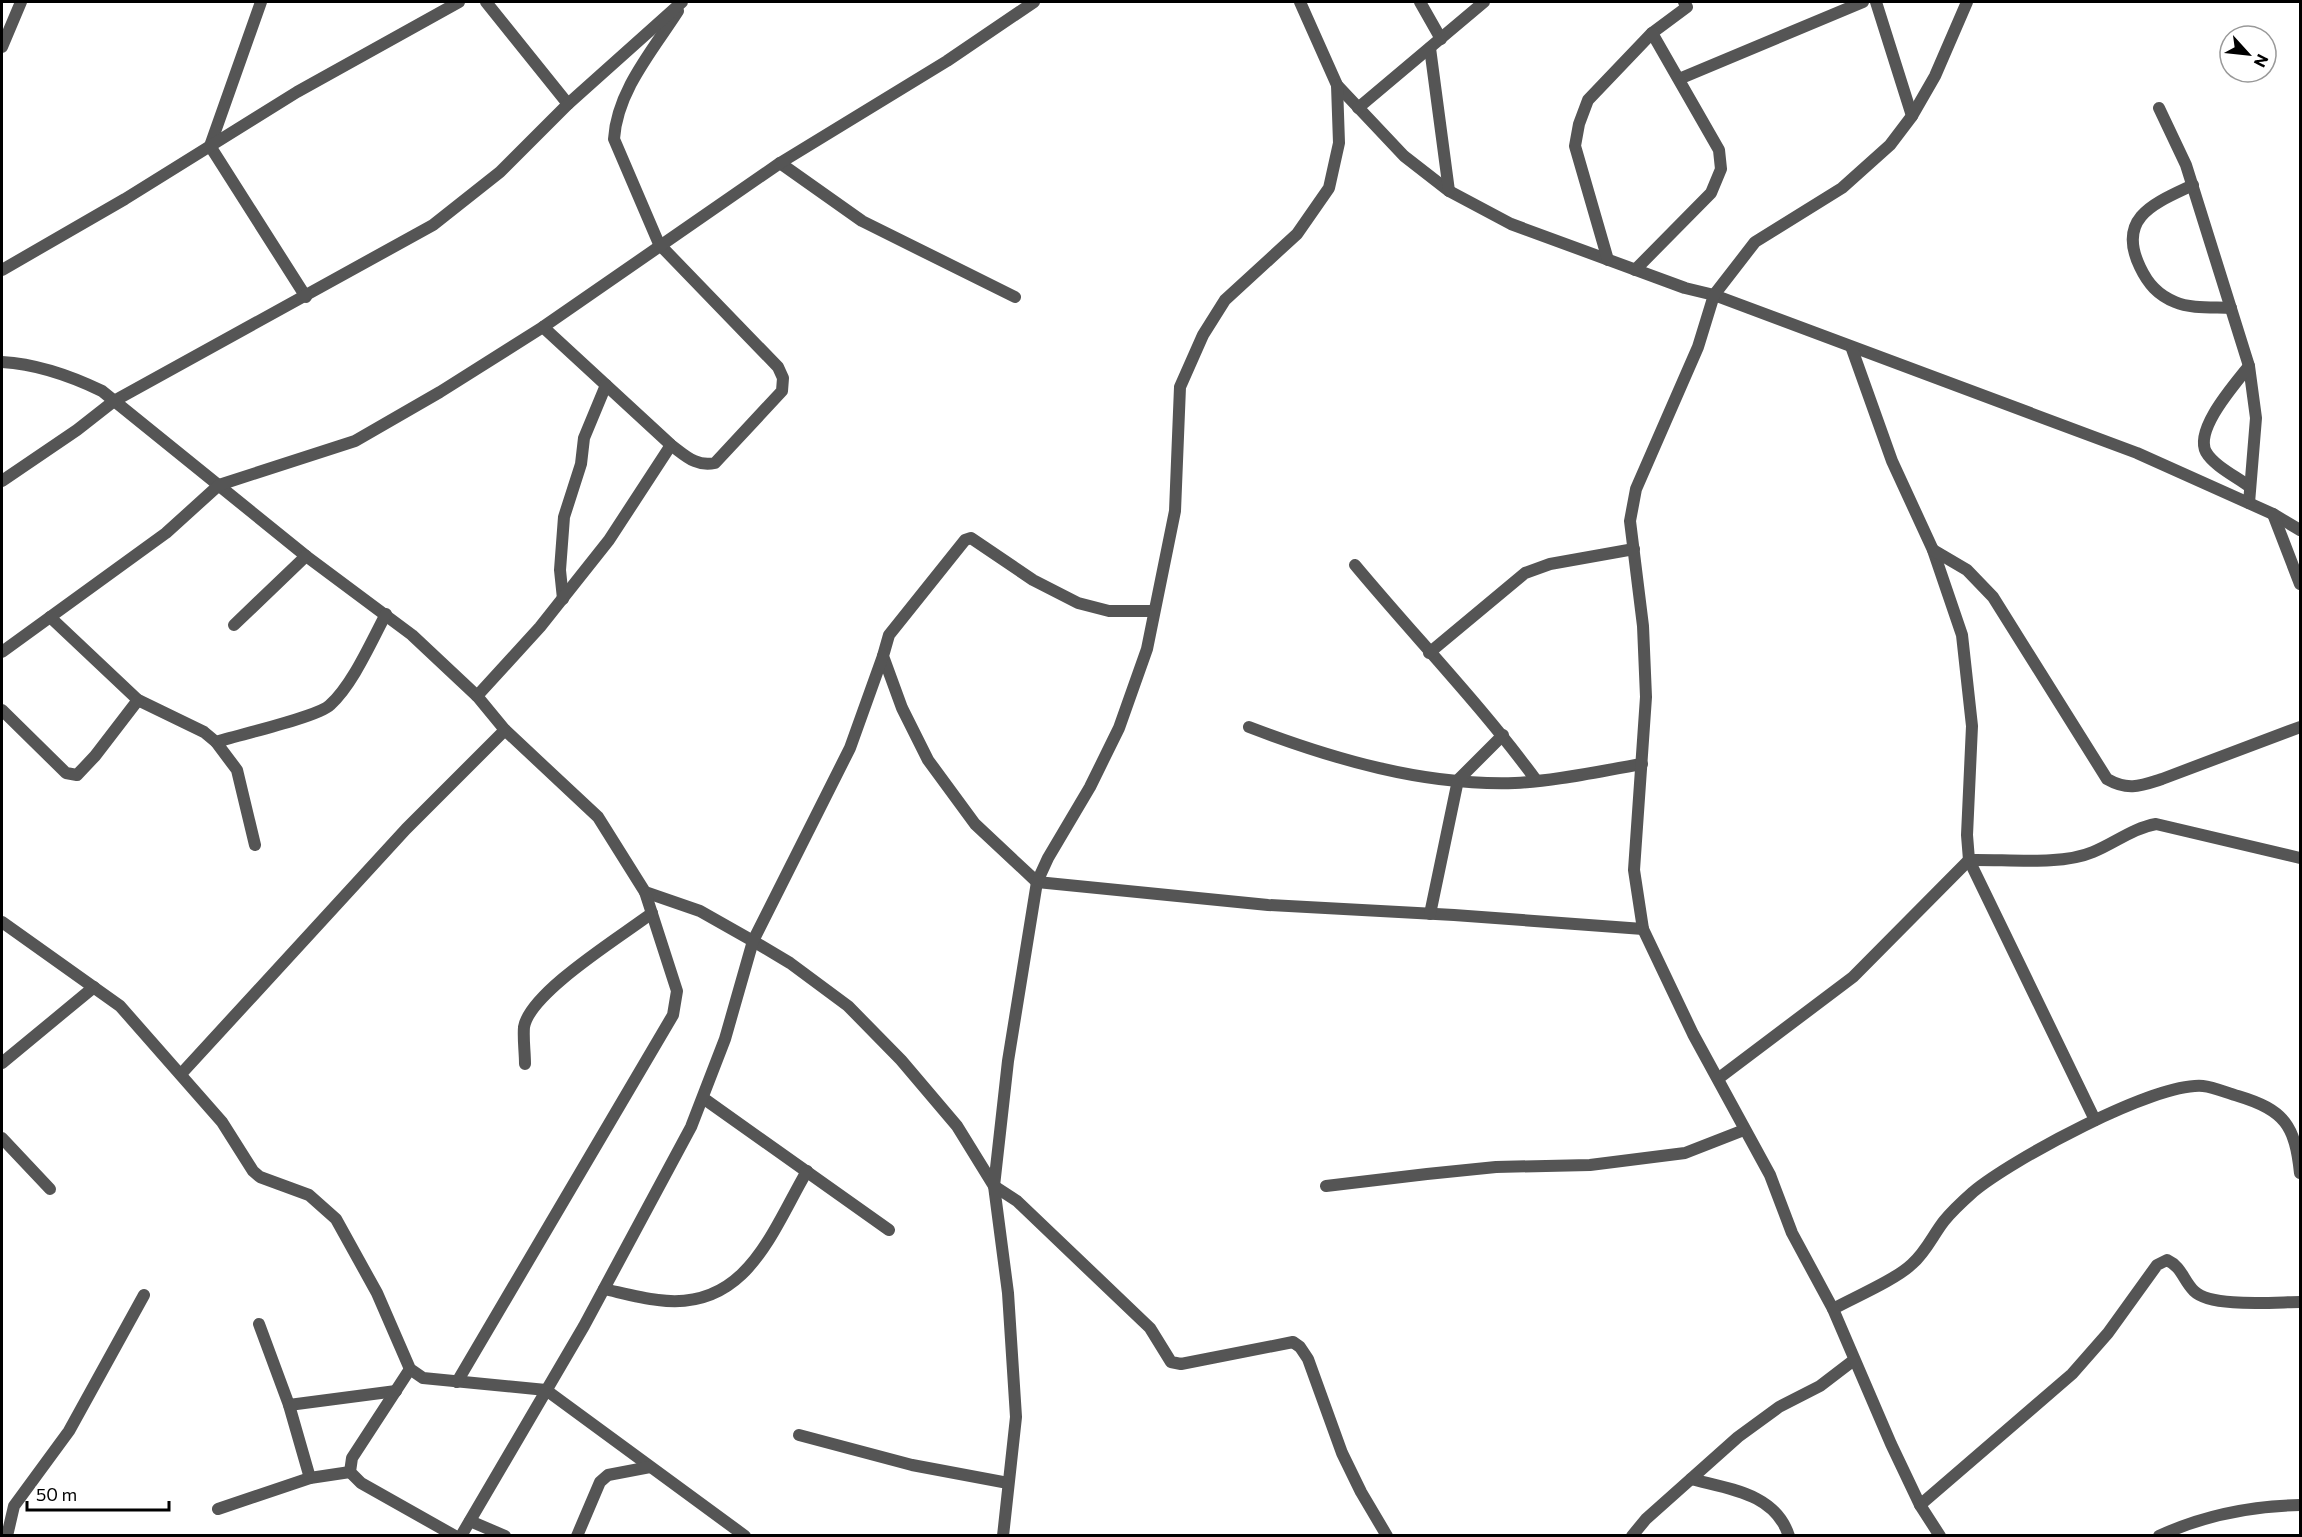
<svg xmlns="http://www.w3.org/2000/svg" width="2302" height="1537" font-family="Commissioner,sans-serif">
  <rect width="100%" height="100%" fill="#fff"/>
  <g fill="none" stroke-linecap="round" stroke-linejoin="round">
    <g stroke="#555" stroke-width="12">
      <path d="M261,2l-51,144 96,151"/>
      <path d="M486,2l82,102"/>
      <path d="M1300,2l37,83 67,71 45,35 62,33 174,64 29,7 423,158 136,61 27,16"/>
      <path d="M1420,2l21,37"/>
      <path d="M1876,2l36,114"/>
      <path d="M2,47l19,-45"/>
      <path d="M1430,48l19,143"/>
      <path d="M1679,79l184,-77"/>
      <path d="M1358,108l126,-106"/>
      <path d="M2159,108l27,57 63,201 7,52 -7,85"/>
      <path d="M780,163l82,58 153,76"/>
      <path d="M2193,185c-38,18 -77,32 -53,82 8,17 18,28 35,35 16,7 39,5 56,6"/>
      <path d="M1608,260l-33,-114 4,-22 9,-24 64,-67 35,-26 -3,-5"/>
      <path d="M2,270l123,-71 172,-107 162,-90"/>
      <path d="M1635,270l76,-77 10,-24 -2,-19 -67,-117"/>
      <path d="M543,327l128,118c15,11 25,22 44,18l67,-72 1,-13 -5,-11 -119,-123 -45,-105c3,-48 39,-89 64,-128"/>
      <path d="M1852,349l40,112 41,89 29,85 10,91 -5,109 2,25 126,260"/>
      <path d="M2,362c35,2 69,14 100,29l204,165 106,79 65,61 28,34 93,87 47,75 55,19 53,30 37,22 58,43 53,54 56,66 37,60 23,15 133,127 21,34 10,2 112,-22 7,5 8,12 34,94 19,39 26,44"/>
      <path d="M2249,366c-13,17 -55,63 -43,86 8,14 31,25 44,35"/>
      <path d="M2,481l75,-51 37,-29 319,-176 67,-53 68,-68 114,-102"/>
      <path d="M2273,514l27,70"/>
      <path d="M1933,550l34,20 26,27 114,182c21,12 33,7 55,0l138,-52"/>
      <path d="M1355,565c60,72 126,140 181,215"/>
      <path d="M563,599l-3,-29 4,-53 17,-53 3,-26 22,-53"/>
      <path d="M1153,611h-44l-31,-8 -45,-23 -62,-42 -6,2 -76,95 -6,21 19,52 26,52 47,64 62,58 231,23 186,10 189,14"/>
      <path d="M50,617l88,83 66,32 12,10 21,28 18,75"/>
      <path d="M234,625l72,-69"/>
      <path d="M2,652l164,-119 53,-48 136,-44 85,-49 103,-65 237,-164 167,-102 87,-59"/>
      <path d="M1429,653l96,-80 25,-9 84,-15"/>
      <path d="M477,696l63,-69 69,-87 62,-95"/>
      <path d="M2,710l64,63 11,2 18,-19 43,-56"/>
      <path d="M1249,727c84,32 175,59 266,56 42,-2 85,-12 127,-19"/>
      <path d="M216,742c22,-7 102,-25 114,-37 23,-21 41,-63 56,-91"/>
      <path d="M1430,914l28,-134 45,-45"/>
      <path d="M2,922l118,84 102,116 31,49 7,6 49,18 27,24 41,74 33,76 13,9 123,12 199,146"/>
      <path d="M2,1063l92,-76"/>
      <path d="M525,1064c0,-12 -2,-25 -1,-37 6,-35 98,-91 128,-114"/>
      <path d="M181,1074l225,-245 99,-99"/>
      <path d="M1719,1078l134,-101 116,-117c37,-1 91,6 124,-8 22,-9 40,-24 63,-28l144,34"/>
      <path d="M703,1098l186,132"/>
      <path d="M2,1138l48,51"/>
      <path d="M1326,1186l101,-12 69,-7 94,-2 95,-12 59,-23"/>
      <path d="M604,1289c18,4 36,9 54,11 88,12 113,-67 149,-129"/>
      <path d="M1833,1309c22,-12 62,-29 79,-45 14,-12 21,-29 32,-43 8,-10 20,-21 29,-29 38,-32 182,-110 230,-106 11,1 24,7 35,10 47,14 57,30 62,77"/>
      <path d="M259,1324l30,81 21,73"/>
      <path d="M410,1369l-58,89 -2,14 11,11 94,53"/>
      <path d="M457,1382l216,-367 4,-24 -32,-99"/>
      <path d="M289,1405l107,-14"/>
      <path d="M799,1435l113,30 96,18"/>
      <path d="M1691,1479c38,10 84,14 98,57"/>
      <path d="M1920,1505l152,-131 36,-41 49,-68 10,-5c15,7 16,20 27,31 17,17 82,11 106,11"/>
      <path d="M218,1509l92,-31 40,-6"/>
      <path d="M470,1521l35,15"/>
      <path d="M7,1536l7,-30 55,-75 75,-136"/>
      <path d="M461,1536l123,-210 107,-199 34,-88 28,-98 97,-193 33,-92"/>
      <path d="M577,1536l23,-54 8,-7 42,-8"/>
      <path d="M1003,1536l13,-119 -8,-124 -14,-107 14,-125 29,-179 11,-24 42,-71 29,-59 28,-79 28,-138 5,-124 23,-52 22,-35 72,-66 32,-46 10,-45 -2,-58"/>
      <path d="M1632,1536l14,-17 92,-82 41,-30 41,-21 34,-26"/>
      <path d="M1940,1536l-20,-31 -29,-61 -58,-135 -41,-76 -22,-58 -77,-141 -50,-105 -9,-59 12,-173 -3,-71 -13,-105 6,-32 62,-142 16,-52 41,-53 87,-54 48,-43 22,-29 23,-40 32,-74"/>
      <path d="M2159,1536c45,-21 92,-30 141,-31"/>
    </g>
  </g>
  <rect width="2302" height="1537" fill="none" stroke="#000000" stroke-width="6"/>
  <g transform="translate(2248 54) rotate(117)"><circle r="28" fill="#ffffff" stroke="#999999" stroke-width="1.5"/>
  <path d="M0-4.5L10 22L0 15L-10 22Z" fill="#000000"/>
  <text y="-9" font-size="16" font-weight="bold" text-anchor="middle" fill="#000000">N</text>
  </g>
  <path d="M27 1501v9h142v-9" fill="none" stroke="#000000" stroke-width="3"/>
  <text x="36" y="1501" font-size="18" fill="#000000" stroke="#ffffff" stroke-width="4.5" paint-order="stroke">50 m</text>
</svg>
